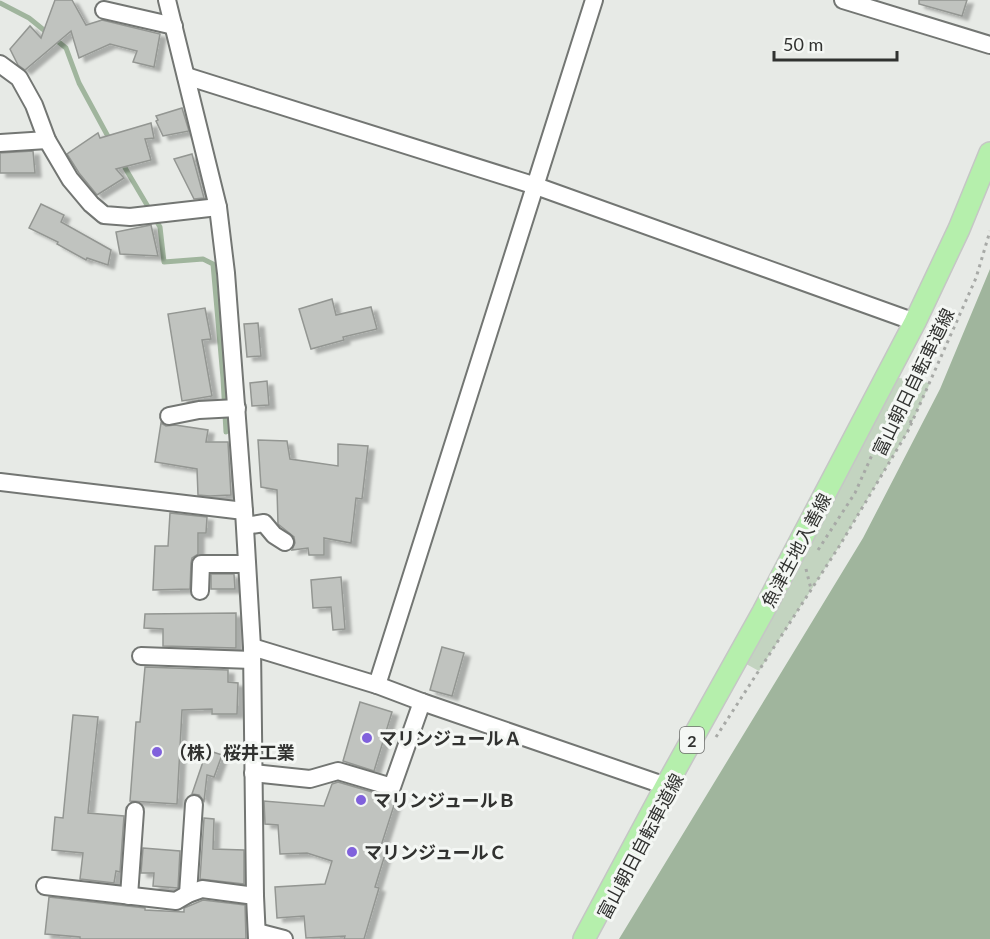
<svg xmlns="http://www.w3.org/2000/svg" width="990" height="939" font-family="Lato,'Noto Sans JP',sans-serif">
  <defs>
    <filter id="shadow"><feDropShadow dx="6" dy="4" stdDeviation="1.5" flood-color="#0004"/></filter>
  </defs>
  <rect width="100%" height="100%" fill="#e7eae6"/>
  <path fill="#c3d4c0" d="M887,376l43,7 -22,48 -68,114 -81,126 -22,-12z"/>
  <path fill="#a0b59d" d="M990,269v670h-371l244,-401 77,-149z"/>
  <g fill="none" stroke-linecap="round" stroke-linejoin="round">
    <g stroke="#a0b59d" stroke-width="5">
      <path d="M0,3l29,15 37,30 13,35 32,59"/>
      <path d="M121,161l39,66 4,35 39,-3 10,5 10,114 3,54"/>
    </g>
  </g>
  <g fill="#c0c3bf" stroke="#939692" stroke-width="1.5" filter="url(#shadow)">
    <path d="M55,0h17l14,25 16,-5 58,14 -6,33 -21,-5 4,-11 -27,-7 -31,14 -8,-27 -46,39 -7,-5 -8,-16 20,-23 11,12z"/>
    <path d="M919,0h48l-5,16 -43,-12z"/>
    <path d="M182,108l7,23 -26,5 -7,-15 2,-1 -2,-4z"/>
    <path d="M151,123l3,15 -9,1 6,21 -35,9 8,9 -27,17 -18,-22 -12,-19 31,-21 2,5z"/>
    <path d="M33,151l2,22h-35v-20z"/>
    <path d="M192,154l12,44 -10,1 -20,-40z"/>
    <path d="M41,204l23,11 -3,7 50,28 -3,15 -21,-7 -1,2 -29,-16 1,-2 -29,-14z"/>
    <path d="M151,225l7,31 -38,-2 -4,-22z"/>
    <path d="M332,299l4,16 35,-8 6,22 -34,8 1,3 -33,9 -12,-40z"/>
    <path d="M205,308l6,31 -9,1 10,56 -30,5 -14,-87z"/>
    <path d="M258,323l3,33 -14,1 -3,-33z"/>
    <path d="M267,381l2,24 -17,1 -2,-23z"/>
    <path d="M161,423l5,3 9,-1 33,5 -2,12h22l3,53 -21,1 -12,-1 -1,-26 -42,-7z"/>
    <path d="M258,440l29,1 3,18 48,7v-22l30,2 -6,53 -6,-1 -5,45 -27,-5v17h-15l-1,-7 -16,2 3,-7 -1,-6 -16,-13 -1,-34 -16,-3z"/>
    <path d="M170,513l37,4 -1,16h-8v21l-6,4 -1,5 -1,26 -37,1 2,-44h13z"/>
    <path d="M211,574h23l1,15h-24z"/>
    <path d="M341,577l4,52 -12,1 -2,-23 -18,1 -2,-28z"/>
    <path d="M236,613v35l-73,-2v-17l-19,-1 1,-14z"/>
    <path d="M442,647l22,6 -12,43 -22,-6z"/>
    <path d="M145,667l83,3v12l10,1 -1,31h-25v-5l-30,1 -5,94 -47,-3 6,-79h4z"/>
    <path d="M360,702l32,10 -18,59 -31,-10z"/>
    <path d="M73,715l25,2 -10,96 36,3 -4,56 -4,-1 -2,12 -34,-4 3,-26 -31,-3 3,-33 8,1z"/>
    <path d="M207,750l15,5 -8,22 -7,-2 -3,26 -5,-6 -7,-1z"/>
    <path d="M338,782l51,15 8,-1 -16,50 6,2 -12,39 4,1 -15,51h-20l1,-3 -39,2 -2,-22 -27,2 -2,-31 50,-3 7,-23 -25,-8 -27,1 -2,-29 -13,-1 -1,-23 60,5 8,-22z"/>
    <path d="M204,818l10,1 -1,30 31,1v34l-44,-5z"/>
    <path d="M143,848l37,3 -2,37 -25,-2 1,-13h-13z"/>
    <path d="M49,897l96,11v2l39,2v-4l19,-8 42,5 1,34h-166v-2l-35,-3z"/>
  </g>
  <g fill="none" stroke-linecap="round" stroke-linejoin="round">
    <defs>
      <g id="minor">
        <path d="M167,0l51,207 8,66 18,238 8,136 3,249 2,43"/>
        <path d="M843,0l147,45"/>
        <path d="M104,10l70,16"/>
        <path d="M0,64l19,14 15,27 13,35 23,39 21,25 13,11 26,2 88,-10"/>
        <path d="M186,76l350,110 379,136"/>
        <path d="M0,143l47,-3"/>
        <path d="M169,416l30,-6 38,-2"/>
        <path d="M0,482l244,29"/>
        <path d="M245,526l19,-3 10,12 11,7"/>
        <path d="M200,591l1,-27h46"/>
        <path d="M252,647l125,38 45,17 244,84"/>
        <path d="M141,656l111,4"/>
        <path d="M377,685l217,-685"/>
        <path d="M253,773l57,6 28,-8 54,16 30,-85"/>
        <path d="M45,886l131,15 12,-7 14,-5 53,7"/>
        <path d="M188,894l6,-90"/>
        <path d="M129,896l6,-85"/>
        <path d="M257,932l27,7"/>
      </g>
      <path id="major" d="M584,939l82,-153 97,-174 152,-290 44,-93 31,-76"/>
    </defs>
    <use href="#minor" stroke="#737673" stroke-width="20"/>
    <use href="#major" stroke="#c5c6c5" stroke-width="24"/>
    <g stroke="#a7a9a6" stroke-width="3" stroke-dasharray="3 4.5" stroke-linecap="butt">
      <path d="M888,414l24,8"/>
      <path d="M818,550l37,-57 21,-47 4,-15"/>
      <path d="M806,569l5,20"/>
      <path d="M716,737l124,-192 68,-114 68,-153 14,-47"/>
    </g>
    <use href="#minor" stroke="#fff" stroke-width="16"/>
    <use href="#major" stroke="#b5efac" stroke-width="21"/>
  </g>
  <g fill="#8061dc" stroke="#f4f7f4" stroke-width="2">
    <circle cx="367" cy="738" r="6"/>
    <circle cx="157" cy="752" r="6"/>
    <circle cx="361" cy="800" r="6"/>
    <circle cx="352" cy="852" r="6"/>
  </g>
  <g text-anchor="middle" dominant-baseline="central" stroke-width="6" stroke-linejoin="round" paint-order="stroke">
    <rect fill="#f4f7f4" stroke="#6c6d6b" stroke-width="1.5" x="680" y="727" width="24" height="26" rx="4.5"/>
    <g font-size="16" font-weight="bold" fill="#313230">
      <text x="692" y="740">2</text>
    </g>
    <g font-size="18" fill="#313230" stroke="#f4f7f4">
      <text transform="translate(913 382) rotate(-64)">富山朝日自転車道線</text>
      <text transform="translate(796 550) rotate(-62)">魚津生地入善線</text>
      <text transform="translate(640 846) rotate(-62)">富山朝日自転車道線</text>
    </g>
    <g font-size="18" font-weight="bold" fill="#313230" stroke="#f4f7f4" text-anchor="start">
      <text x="379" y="738">マリンジュールＡ</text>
      <text x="169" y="752">（株）桜井工業</text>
      <text x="373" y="800">マリンジュールＢ</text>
      <text x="364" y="852">マリンジュールＣ</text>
    </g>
  </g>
  <path d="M774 51v9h123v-9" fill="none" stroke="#313230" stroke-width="3"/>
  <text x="783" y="51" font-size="18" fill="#313230" stroke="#f4f7f4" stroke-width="4.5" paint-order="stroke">50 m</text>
</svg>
